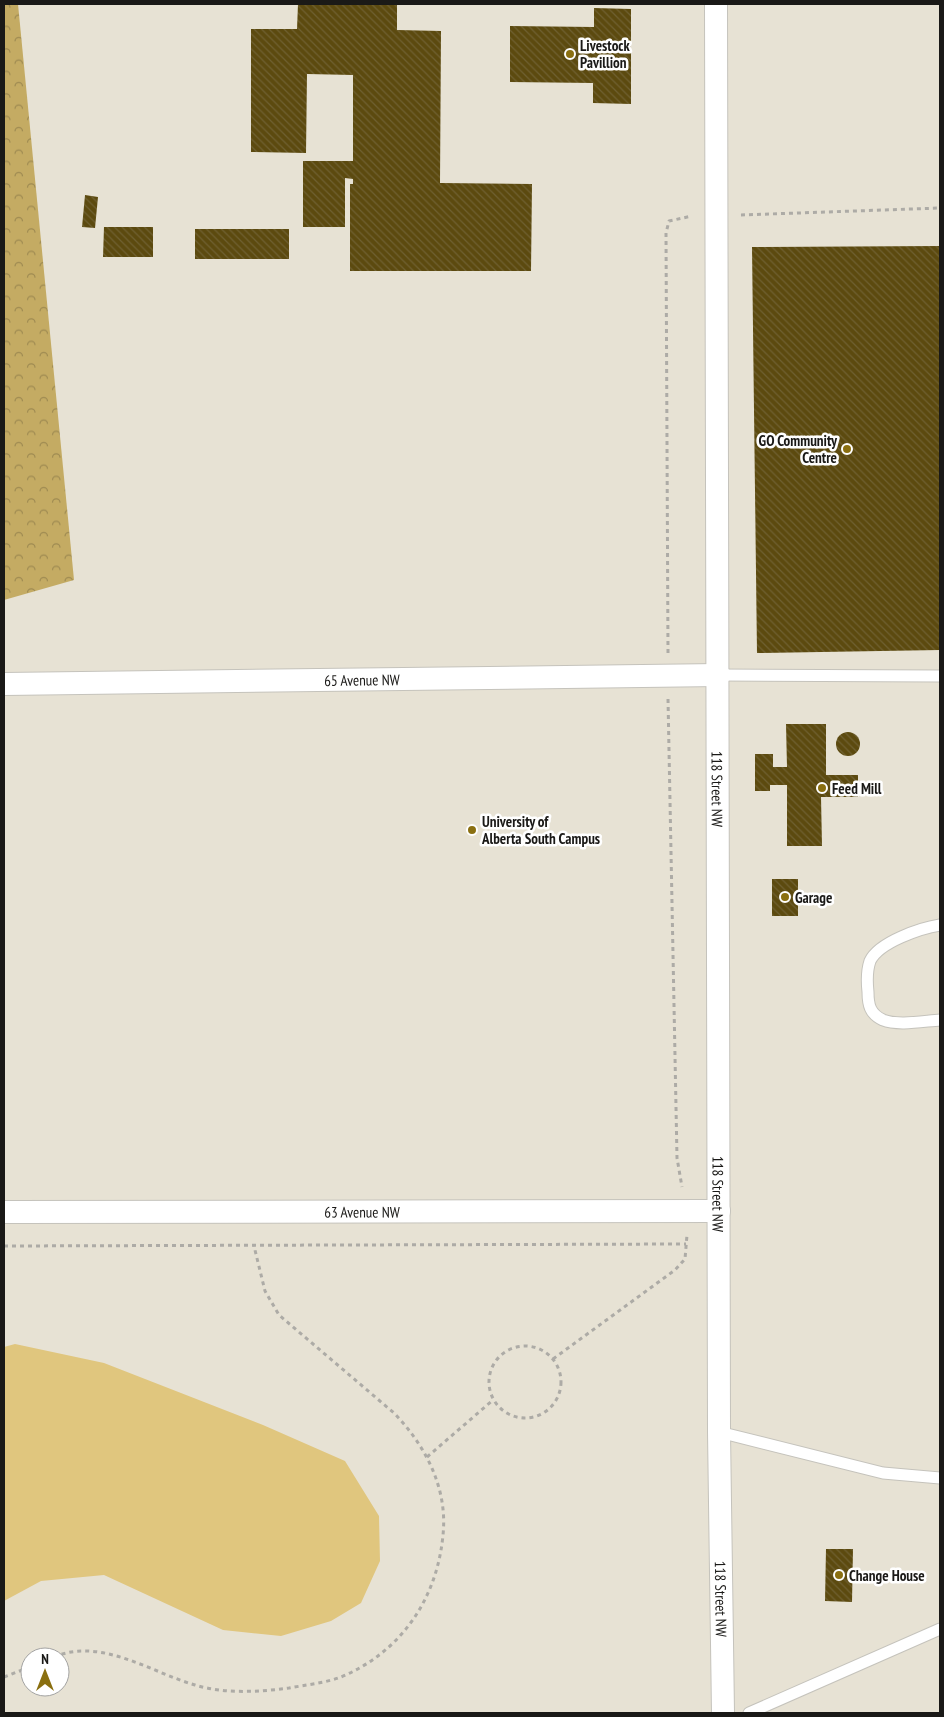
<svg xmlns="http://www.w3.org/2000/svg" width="944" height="1717" font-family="'PT Sans Narrow',sans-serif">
  <defs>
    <pattern id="forest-crowns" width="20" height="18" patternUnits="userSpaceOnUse" patternTransform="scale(1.25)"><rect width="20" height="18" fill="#c4ab63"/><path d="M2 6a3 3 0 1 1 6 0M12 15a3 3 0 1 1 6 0" fill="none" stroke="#9e8a51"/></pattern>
    <pattern id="building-back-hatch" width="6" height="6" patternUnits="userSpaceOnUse" patternTransform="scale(1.25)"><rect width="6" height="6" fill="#5c4a0f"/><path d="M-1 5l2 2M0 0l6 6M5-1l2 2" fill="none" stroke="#6f6031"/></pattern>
  </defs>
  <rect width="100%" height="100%" fill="#f1efe8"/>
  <path fill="#e7e2d4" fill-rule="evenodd" d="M4,4h936v1709h-936zM30,1657h30v30h-30z"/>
  <path fill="url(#forest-crowns)" d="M4,4h14l56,576 -70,20z"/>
  <path fill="#e0c67e" d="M15,1344l89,19 159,62 82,36 34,55 1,45 -19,42 -30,18 -50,15 -58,-6 -119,-55 -63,6 -37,20v-254z"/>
  <g fill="url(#building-back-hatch)">
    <path d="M298,4h99v26l44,1 -1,152 92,1 -1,87h-181v-87h3v-5l-8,-1v49h-42v-66h50v-86l-46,-1 -1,79 -55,-1v-123h46z"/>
    <path d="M594,8l37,1v95l-38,-1v-20l-83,-1v-56l84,1z"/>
    <path d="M85,195l13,2 -3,31 -13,-1z"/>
    <path d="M104,227h49v30h-50z"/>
    <rect x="195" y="229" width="94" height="30"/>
    <path d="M940,246v404l-183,3 -5,-406z"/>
    <path d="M786,724h40v51h32v22h-37l1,49h-35v-61h-17v6h-15v-37h18v13h14z"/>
    <circle cx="848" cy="744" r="12"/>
    <rect x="772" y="879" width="26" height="37"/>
    <path d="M826,1549h27l-1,53 -27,-1z"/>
  </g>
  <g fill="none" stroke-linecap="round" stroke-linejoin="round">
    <defs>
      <g id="service">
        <path d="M719,675l221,1"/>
        <path d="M940,925c-19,3 -61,17 -70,36 -3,9 -3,22 -2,31 0,13 2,22 15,28 15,6 41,1 57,0"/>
        <path d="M719,1432l164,41 57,5"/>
        <path d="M749,1713l191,-84"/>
      </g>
      <g id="minor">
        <path id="s1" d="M716,4l3,1428 4,281"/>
        <path id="s2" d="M4,684l715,-9"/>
        <path id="s3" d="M4,1212l715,-1"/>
      </g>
    </defs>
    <use href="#service" stroke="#c5c3bc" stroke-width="13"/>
    <use href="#minor" stroke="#c5c3bc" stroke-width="24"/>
    <g stroke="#adaba6" stroke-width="3" stroke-dasharray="4 4" stroke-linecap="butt">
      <path d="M741,215l199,-7"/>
      <path d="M668,653l-2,-420 3,-12 23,-5"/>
      <path d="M668,699l9,459 5,29"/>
      <path d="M4,1246l682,-2"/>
      <circle cx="525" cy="1382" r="36"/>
      <path d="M553,1359l122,-89 10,-11 2,-24"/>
      <path d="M427,1457l66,-57"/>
      <path d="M54,1657c47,-20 96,15 141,28 29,9 64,7 94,3 16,-3 36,-5 52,-11 60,-25 96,-78 102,-142 5,-47 -18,-90 -49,-122l-115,-98 -14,-24 -11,-45"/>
      <path d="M4,1677l26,-10"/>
    </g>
    <use href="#service" stroke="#fff" stroke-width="11"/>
    <use href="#minor" stroke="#fff" stroke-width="22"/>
  </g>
  <g fill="#8a6f10" stroke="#fff" stroke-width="2">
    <circle cx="570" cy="54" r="5"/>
    <circle cx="847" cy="449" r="5"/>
    <circle cx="822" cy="788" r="5"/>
    <circle cx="472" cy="830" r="5"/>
    <circle cx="785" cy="897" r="5"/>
    <circle cx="839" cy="1575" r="5"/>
  </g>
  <g text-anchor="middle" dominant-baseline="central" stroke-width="5" stroke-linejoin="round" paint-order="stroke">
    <g font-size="15" font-weight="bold" fill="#1a1917" stroke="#fff" text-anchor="start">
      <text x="580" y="45">Livestock<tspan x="580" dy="17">Pavillion</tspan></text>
      <text x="837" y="440" text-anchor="end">GO Community<tspan x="837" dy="17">Centre</tspan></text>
      <text x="832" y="788">Feed Mill</text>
      <text x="482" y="821">University of<tspan x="482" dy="17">Alberta South Campus</tspan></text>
      <text x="795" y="897">Garage</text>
      <text x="849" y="1575">Change House</text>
    </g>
    <g font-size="15" fill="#1a1917" stroke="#fff">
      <text stroke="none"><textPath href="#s2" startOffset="358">65 Avenue NW</textPath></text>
      <text stroke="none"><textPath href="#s1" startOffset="785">118 Street NW</textPath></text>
      <text stroke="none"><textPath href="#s1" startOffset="1190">118 Street NW</textPath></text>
      <text stroke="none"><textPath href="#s3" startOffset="358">63 Avenue NW</textPath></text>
      <text stroke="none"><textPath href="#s1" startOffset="1595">118 Street NW</textPath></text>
    </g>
  </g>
  <rect width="944" height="1717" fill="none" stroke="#1a1917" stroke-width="10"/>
  <g transform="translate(45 1672)"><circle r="24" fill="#ffffff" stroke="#a3a3a2"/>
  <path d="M0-4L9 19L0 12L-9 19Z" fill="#8a6f10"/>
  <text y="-8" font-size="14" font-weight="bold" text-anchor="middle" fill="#1a1917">N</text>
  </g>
</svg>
